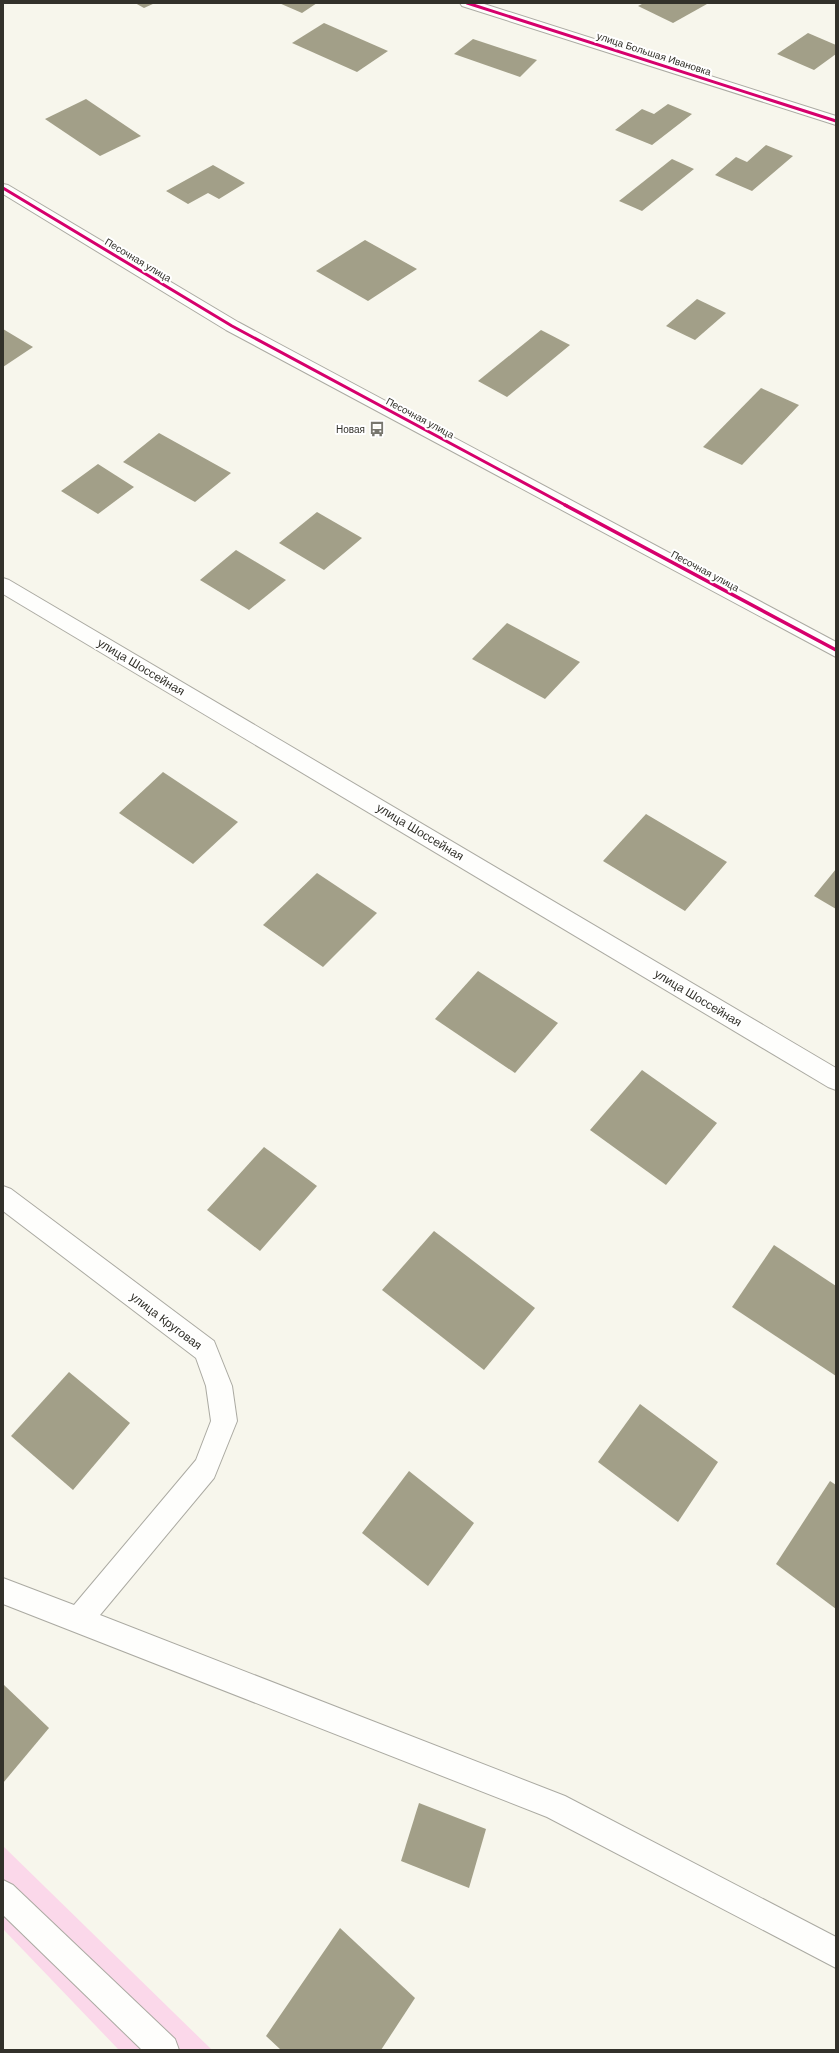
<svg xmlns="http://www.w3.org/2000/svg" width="839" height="2053" font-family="Arial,sans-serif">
  <rect width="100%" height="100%" fill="#f7f6ec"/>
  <path fill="#fbd8ea" d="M3,1846l209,204h-93l-116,-121z"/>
  <g fill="#a29f88">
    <path d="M135,3h20l-11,5z"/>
    <path d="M279,3h38l-15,10z"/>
    <path d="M644,3h60l3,1 -34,19 -35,-17z"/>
    <path d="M324,23l64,28 -31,21 -65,-29z"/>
    <path d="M808,33l28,12v9l-22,16 -37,-16z"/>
    <path d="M473,39l64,21 -17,17 -66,-23z"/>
    <path d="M86,99l55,37 -41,20 -55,-37z"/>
    <path d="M668,104l24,10 -40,31 -37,-15 27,-21 12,5z"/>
    <path d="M766,145l27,11 -41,35 -37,-16 21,-18 11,5z"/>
    <path d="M672,159l22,10 -52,42 -23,-10z"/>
    <path d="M213,165l32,18 -26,16 -11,-6 -20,11 -22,-13z"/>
    <path d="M365,240l52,29 -49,32 -52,-30z"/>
    <path d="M697,299l29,14 -31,27 -29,-14z"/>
    <path d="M3,329l30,18 -30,20z"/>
    <path d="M541,330l29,15 -63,52 -29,-16z"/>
    <path d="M761,388l38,17 -57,60 -39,-18z"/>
    <path d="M159,433l72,40 -36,29 -72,-40z"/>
    <path d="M98,464l36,23 -36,27 -37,-23z"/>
    <path d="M317,512l45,26 -38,32 -45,-27z"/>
    <path d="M236,550l50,30 -37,30 -49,-30z"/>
    <path d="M507,623l73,39 -35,37 -73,-40z"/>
    <path d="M163,772l75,50 -45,42 -74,-51z"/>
    <path d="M646,814l81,48 -42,49 -82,-50z"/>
    <path d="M836,869v40l-22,-13z"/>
    <path d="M317,873l60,40 -54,54 -60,-42z"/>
    <path d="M478,971l80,52 -43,50 -80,-54z"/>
    <path d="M642,1070l75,53 -51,62 -76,-55z"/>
    <path d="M264,1147l53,39 -57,65 -53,-41z"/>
    <path d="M434,1231l101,77 -51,62 -102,-80z"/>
    <path d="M774,1245l62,41v90l-104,-69z"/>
    <path d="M69,1372l61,51 -57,67 -62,-54z"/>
    <path d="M640,1404l78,58 -40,60 -80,-60z"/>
    <path d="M409,1471l65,52 -46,63 -66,-53z"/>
    <path d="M830,1481l6,4v124l-60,-45z"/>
    <path d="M3,1684l46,44 -46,55z"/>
    <path d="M419,1803l67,26 -17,59 -68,-27z"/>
    <path d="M340,1928l75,70 -34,52h-100l-15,-14z"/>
  </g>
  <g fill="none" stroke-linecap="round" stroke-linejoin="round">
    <defs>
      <g id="service">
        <path d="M3,578l6,2 827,488v22l-8,-3 -825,-493z"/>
        <path d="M3,1186l8,3 203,152 18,45 5,35 -23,57 -114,137 465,181 271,141v31l-289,-151 -544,-213v-26l71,27 122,-145 15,-39 -5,-35 -10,-28 -193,-147z"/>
        <path d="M3,1880l10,5 162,154 4,11h-37l-139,-135z"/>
      </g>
      <path id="minor" d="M460,3h21l355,113v9l-374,-119z"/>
      <path id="tertiary" d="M3,184l5,1 230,137 598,320v15l-610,-327 -223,-136z"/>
    </defs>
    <use href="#service" stroke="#abaaa2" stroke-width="2"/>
    <use href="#minor" stroke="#abaaa2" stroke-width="2"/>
    <use href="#tertiary" stroke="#abaaa2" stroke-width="2"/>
    <use href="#service" fill="#fefefc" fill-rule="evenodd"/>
    <use href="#minor" fill="#fefefc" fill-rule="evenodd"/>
    <use href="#tertiary" fill="#fefefc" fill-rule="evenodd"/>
    <defs>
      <g id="cycleway-far1">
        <path d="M467,3l369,118"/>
        <path d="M3,188l229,138 335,180"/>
      </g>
      <path id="cycleway" d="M565,505l271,145"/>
    </defs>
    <use href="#cycleway-far1" stroke="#fff" stroke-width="4.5"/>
    <use href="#cycleway" stroke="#fff" stroke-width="6"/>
    <use href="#cycleway-far1" stroke="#d6006c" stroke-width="3"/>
    <use href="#cycleway" stroke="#d6006c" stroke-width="3.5"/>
  </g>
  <defs>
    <symbol id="bus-bare" viewBox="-9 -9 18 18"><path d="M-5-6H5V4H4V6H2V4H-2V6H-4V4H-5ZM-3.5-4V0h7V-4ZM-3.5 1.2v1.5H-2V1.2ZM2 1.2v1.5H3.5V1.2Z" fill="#77766e" stroke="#fff" stroke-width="2.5" paint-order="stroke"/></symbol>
  </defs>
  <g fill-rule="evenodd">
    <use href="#bus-bare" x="366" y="418" width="22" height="22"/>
  </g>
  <g text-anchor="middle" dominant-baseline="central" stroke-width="4" stroke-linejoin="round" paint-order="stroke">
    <g font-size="10" fill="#32312a" stroke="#fff">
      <text transform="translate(654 54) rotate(18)">улица Большая Ивановка</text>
      <text transform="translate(138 260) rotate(31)">Песочная улица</text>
      <text transform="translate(420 418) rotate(28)">Песочная улица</text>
      <text transform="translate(705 571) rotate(28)">Песочная улица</text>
    </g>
    <g font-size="10" fill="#32312a" stroke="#fff" text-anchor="end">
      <text x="365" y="429">Новая</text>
    </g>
    <g font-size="12" fill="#32312a" stroke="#fff">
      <text transform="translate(141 667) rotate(31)">улица Шоссейная</text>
      <text transform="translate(420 832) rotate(31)">улица Шоссейная</text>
      <text transform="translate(698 998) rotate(31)">улица Шоссейная</text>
      <text transform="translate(166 1321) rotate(37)">улица Круговая</text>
    </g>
  </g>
  <rect width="839" height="2053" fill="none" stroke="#32312a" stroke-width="8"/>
</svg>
